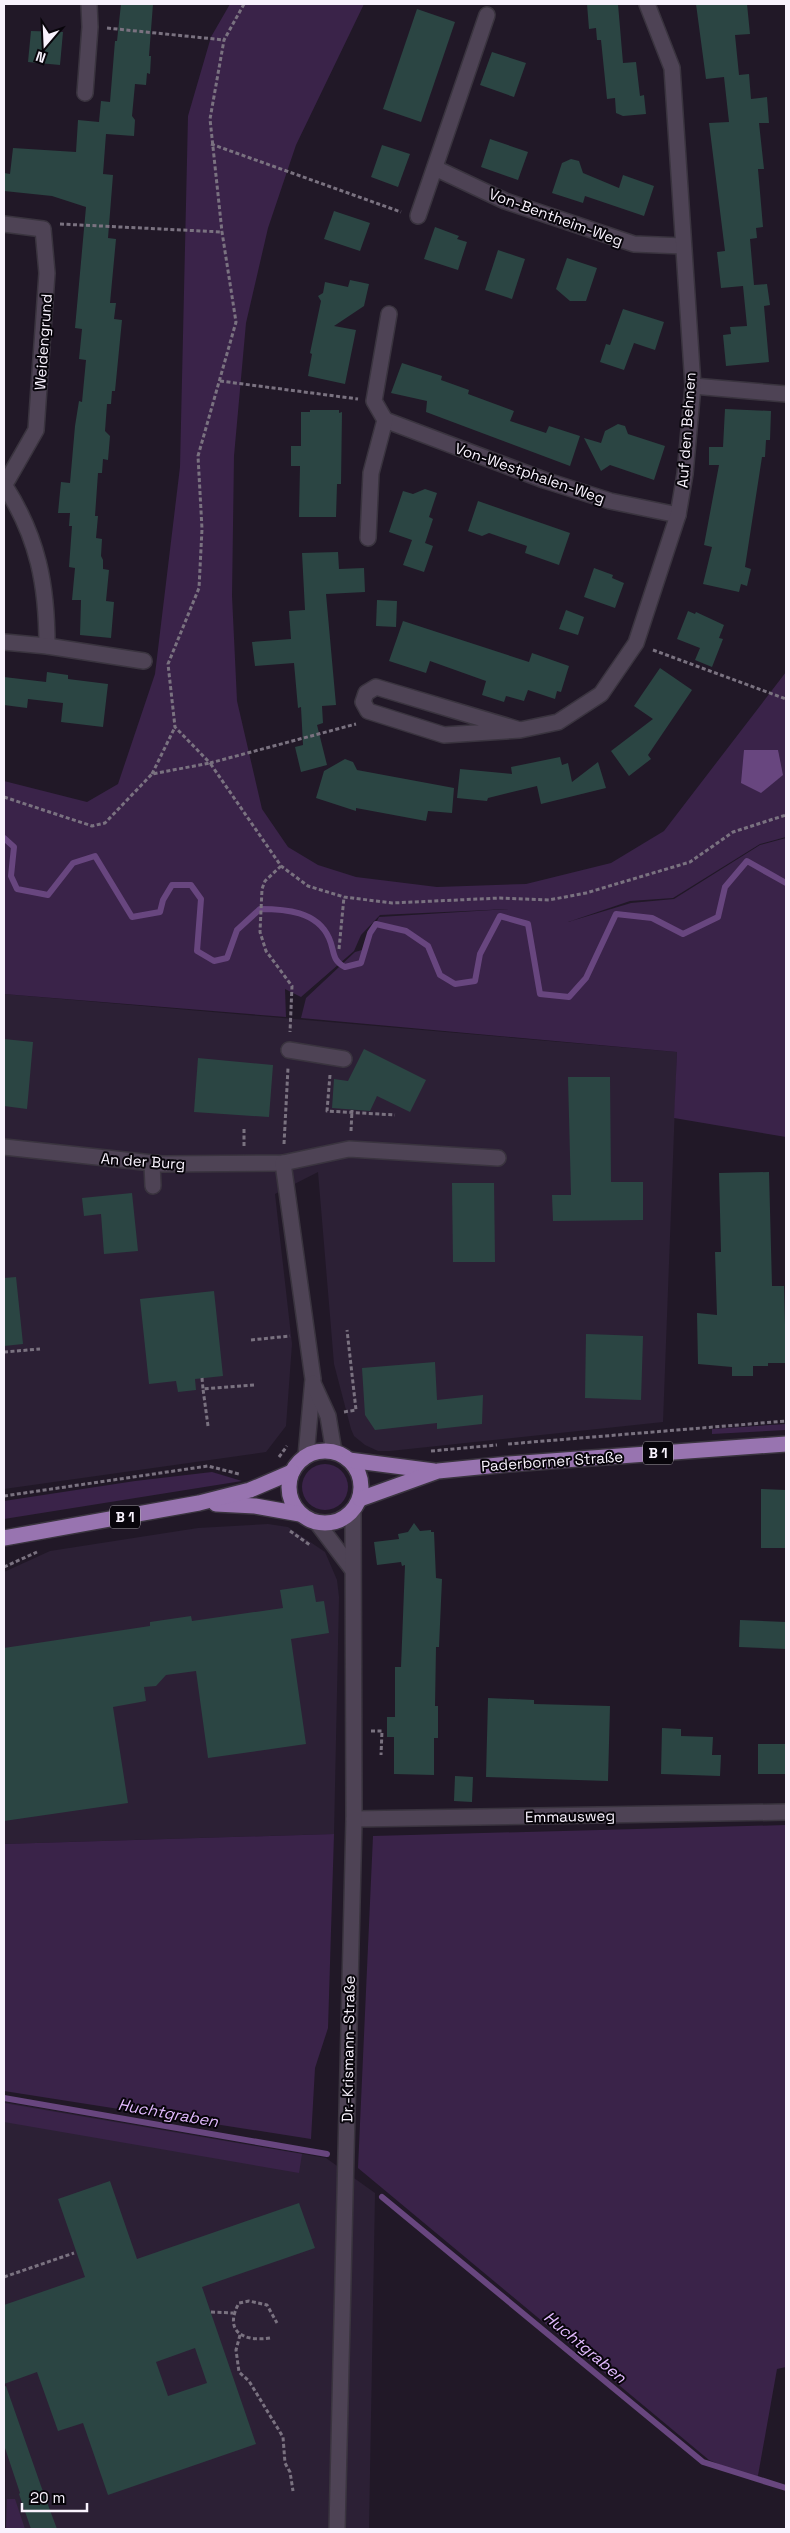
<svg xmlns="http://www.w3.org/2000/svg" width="790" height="2533" font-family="'Space Grotesk',sans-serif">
  <rect width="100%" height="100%" fill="#211827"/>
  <g fill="#2c2035">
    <path d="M4,994l673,58 -14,370 -273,29h-12l-13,-6 -11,-9 -3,-7 -17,-65 -16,-192 -43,22 17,150 -6,82 -20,26 -262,37z"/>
    <path d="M268,1524l20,3 37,25 12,28 2,17 -5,237 -330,10v-272l46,-21 148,-23z"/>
    <path d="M4,2102l322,56 49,35 -6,336h-363z"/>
  </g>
  <g fill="#3a2349">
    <path d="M230,4h134l-68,141 -28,83 -22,95 -12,133 -2,140 5,105 25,108 26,38 30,18 38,12 81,10 89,-3 85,-21 53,-32 122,-159v165l-26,7 -87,54 -43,3 -62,21 63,-19 43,-4 86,-54 26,-7v299l-112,-19 3,-66 -376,-34 5,-20 49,-46 7,-2 17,-33 130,-8 -129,6 -19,20 -7,16 -53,46 -16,-8 1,28 -282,-23v-213l83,21 31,-18 37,-110 25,-207 8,-351 23,-79z"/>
    <path d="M786,1424v6l-74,4v-5z"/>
    <circle cx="325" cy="1487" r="23"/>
    <path d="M212,1472l30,9 -238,38v-18l131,-20z"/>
    <path d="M786,1825v542l-9,2 -20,112 -48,-21 -351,-292 15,-332z"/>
    <path d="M334,1834l-6,194 -13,40 -4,71 -307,-48v-247z"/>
    <path d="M4,2103l298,51 -3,19 -295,-51z"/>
    <path d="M7,2499h8l10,30h-19z"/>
  </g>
  <path fill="#68467f" d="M744,750h34l5,25 -22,18 -20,-10z"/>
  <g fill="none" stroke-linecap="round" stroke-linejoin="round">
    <g stroke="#68467f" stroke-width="6">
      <path d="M4,838l10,9 -3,29 6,13 31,6 25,-32 22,-7 37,61 28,-5 3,-12 9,-15h19l10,14 -4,52 17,10 13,-3 10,-28 23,-21c25,0 57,2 69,29 6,13 2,22 16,29l16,-4 9,-30 6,-9 30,7 22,15 12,29 15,9 20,-3 5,-27 20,-38 28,8 12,70 29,3 17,-19 30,-64 36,4 31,16 35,-17 7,-30 22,-26 39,22"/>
      <path d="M4,2098l323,56"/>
      <path d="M382,2197l321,265 83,26"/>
    </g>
  </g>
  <g fill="#2b4543" fill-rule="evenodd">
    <path d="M121,4h32l-4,52h2l-1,18 -3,-1 -1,12 -11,-1 -3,32 3,4 -1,16 -28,-2 -3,40 10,1 -5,63 8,1 -6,64h6l-2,16 8,1 -7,71h-3l-1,13h-4l-2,27 5,5 -2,24 -5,-1 -1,14h-4l-3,43h3l-2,22 6,1 -1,17 2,4v9l6,1 -3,31 8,1 -3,36 -31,-3 1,-35h-9l3,-32 -6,-1 3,-41h-3l1,-13h-12l3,-31 9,1 5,-57 4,-25 3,1 4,-42 -7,-1 3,-30 -7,-1 11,-121 -34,-11 -48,-5v-18l6,1 3,-26 63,4 2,-32 21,2 2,-21 9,1 5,-61h2z"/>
    <path d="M587,4h31l5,59 13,-1 4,34 4,-1 2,19 -23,2 -7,-3 -1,-15 -8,1 -6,-59h-4l-1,-12 -7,1z"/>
    <path d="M696,4h51l3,30 -15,1 4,40 10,-1 2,25 16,-2 2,26h-10l5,46h-6l5,58 -7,1 1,10 -7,1 4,46 13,-1 3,21 -6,1 5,56 -43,4 -3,-31 8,-1 -1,-7 17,-1 -4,-40 -22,2 -4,-36 8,-1 -16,-128 20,-1 -5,-45 -18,2z"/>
    <path d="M417,9l38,13 -34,100 -38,-13z"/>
    <path d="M31,31l32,1 -3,33 -32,-3z"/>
    <path d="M492,52l34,11 -12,34 -34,-12z"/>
    <path d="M490,139l38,13 -10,28 -37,-13z"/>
    <path d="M382,145l28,9 -12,33 -27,-10z"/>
    <path d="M571,159l8,2 4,12 36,15 4,-13 31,11 -10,30 -59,-20 -2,7 -31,-10 10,-30z"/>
    <path d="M334,211l36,12 -10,28 -36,-12z"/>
    <path d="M435,227l24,9 -2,3 10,3 -9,28 -34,-11z"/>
    <path d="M498,250l27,9 -13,40 -27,-9z"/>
    <path d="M567,258l30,10 -11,33h-16l-14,-12z"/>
    <path d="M350,280l19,4 -5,22 -30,20 22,4 -11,54 -37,-8 4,-22 -2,-1 11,-52 -3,-5 5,-3 2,-11 23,5z"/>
    <path d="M623,309l41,13 -9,28 -21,-7 -10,27 -24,-8 6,-18 4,1z"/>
    <path d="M402,363l40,13 -1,4 28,10 -1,4 46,17 -4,10 36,12 3,-7 31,10 -10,30 -144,-54 1,-11 -36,-8z"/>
    <path d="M725,409l46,2 -1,29h-4l-1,17h-3l-17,110 6,2 -4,17 -6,-2 -2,8 -36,-8 9,-37 -8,-2 15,-80h-10v-18h14z"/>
    <path d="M310,410h29v3l3,-1 -1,72h-4l-1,33h-37l1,-51h-9v-20h10v-34h9z"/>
    <path d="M618,424l7,2 3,8 37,12 -11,34 -44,-15 -9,6 -17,-33 17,5 4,-12z"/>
    <path d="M425,489l12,4 -8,24 4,2 -8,24 8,3 -9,26 -21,-7 9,-25 -23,-8 14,-41 10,3z"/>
    <path d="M478,501l92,32 -11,32 -34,-12 2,-7 -38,-13 -7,3 -14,-5z"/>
    <path d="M338,552l1,17 25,-1 1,24 -39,2 10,111 -14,1 1,17 -6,2 10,40 -26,7 -6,-25 8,-2 -2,-38 -3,1 -4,-45 -39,3 -3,-24 39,-3 -2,-28 16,-1 -3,-57z"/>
    <path d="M594,568l19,7 -1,3 12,5 -9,25 -31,-11z"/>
    <path d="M377,600l20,1 -1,26 -20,-1z"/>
    <path d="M566,610l18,7 -6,18 -19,-6z"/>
    <path d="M688,611l7,3 1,-2 28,13 -5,13 4,1 -11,28 -17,-7 5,-12 -23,-9z"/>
    <path d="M403,621l126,41 3,-9 37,13 -8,26 -4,-1 -2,8 -27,-9 -4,11 -18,-5 -2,6 -22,-7 4,-14 -56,-20 -4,12 -37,-12z"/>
    <path d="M660,668l32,22 -44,65 3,4 -22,17 -18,-25 42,-32 -19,-13z"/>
    <path d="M47,672l21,3v4l40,5 -5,43 -42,-5 2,-19 -35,-4 -1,9 -23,-3v-28l42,5z"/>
    <path d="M560,757l2,8 6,-2 4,19 26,-20 8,26 -65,16 -4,-18 -49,12 -1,3 -30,-3 3,-29 52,5 -1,-7z"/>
    <path d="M345,759l8,3 4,8 97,18 -2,25 -24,-2 -2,10 -70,-13v3l-40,-13 8,-27z"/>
    <path d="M4,1039l29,3 -6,67 -23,-3z"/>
    <path d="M364,1049l62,31 -16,32 -33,-16 -7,15 -38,-3 2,-29 14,2z"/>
    <path d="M198,1058l75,7 -4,52 -75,-5z"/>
    <path d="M568,1077h42l1,105h32v38l-90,1 -1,-26h19z"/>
    <path d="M769,1172l3,114h12l2,77h-18v3h-15v10h-21v-9l-34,-3 -1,-51 20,2 -2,-63h6l-2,-79z"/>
    <path d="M452,1183h42l1,79h-42z"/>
    <path d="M132,1193l6,58 -34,3 -3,-40 -17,2 -2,-18z"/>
    <path d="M16,1277l7,67 -19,2v-68z"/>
    <path d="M214,1291l9,85 -28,3 1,11 -18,2 -2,-11 -27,3 -9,-85z"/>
    <path d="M586,1334l57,2 -2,64 -56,-2z"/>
    <path d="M435,1362l2,38 46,-5 -1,29 -45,5v-6l-62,7 -10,-15 -3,-47z"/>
    <path d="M761,1489l25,1v58h-25z"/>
    <path d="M414,1523l6,8 11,-1v2h3l2,46 6,1 -3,68h-3l-1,59h3v32h-4v37l-40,-1v-37h-7v-20h8v-50h6l4,-102 -3,1 -1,-4 -24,3 -3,-23 25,-3 -1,-5 10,-2z"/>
    <path d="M313,1585l3,17 8,-1 5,32 -38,6 15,105 -98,14 -12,-87 -30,4 -10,11 -12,1 2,14 -33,6 15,96 -124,18v-173l146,-22v-4l41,-6 1,5 91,-13 -3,-18z"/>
    <path d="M740,1620l46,2v27l-47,-2z"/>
    <path d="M488,1698l46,2v4l76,2 -2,75 -122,-4z"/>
    <path d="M662,1728l19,1v7l32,1 -1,18h9l-1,21 -59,-2z"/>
    <rect x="758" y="1744" width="28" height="30"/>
    <path d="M455,1776l18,1 -1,25 -18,-1z"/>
    <path d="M110,2181l27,78 162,-56 16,45 -113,39 54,157 -148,51 -25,-72 -25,8 -21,-59 -33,12v-79l81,-28 -27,-78zM195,2348l12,35 -39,13 -12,-34z"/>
    <path d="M6,2386l35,100 16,43h-26l-12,-35 1,-1 -16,-48v-58z"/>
  </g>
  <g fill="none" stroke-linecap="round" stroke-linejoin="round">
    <defs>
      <g id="minor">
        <path d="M85,93l5,-66 -1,-23"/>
        <path d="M435,168l70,33 129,43 49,2"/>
        <path d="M418,216l69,-201"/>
        <path d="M4,224l39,5 4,44 -11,157 -32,56"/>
        <path d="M693,386l93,8"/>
        <path d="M385,420l159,60 66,21 68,14"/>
        <path d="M5,486c33,52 42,99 42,160"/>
        <path d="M368,538l3,-65 14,-53 -11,-19 15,-87"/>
        <path d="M4,642l43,4 97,15"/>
        <path d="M520,730l-144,-43 -10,6 -3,9 5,9 76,24 76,-5 38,-8 43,-28 35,-51 42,-128 7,-41 8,-88 -21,-318 -25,-64"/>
        <path d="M289,1050l55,9"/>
        <path d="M4,1147l158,17 121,-1 66,-14 149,9"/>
        <path d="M283,1163l30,216 -7,77"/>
        <path d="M152,1164l1,22"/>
        <path d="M313,1383l15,33 6,36"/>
        <path d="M318,1524l34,45"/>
        <path d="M354,1819l432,-7"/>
        <path d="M337,2529l17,-710 -1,-308"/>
      </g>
      <g id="major">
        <circle cx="325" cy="1487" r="36"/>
        <path d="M349,1460l85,11"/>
        <path d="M360,1499l78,-28 71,-7 277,-20"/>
        <path d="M216,1504l39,2 45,8"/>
        <path d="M4,1538l195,-35 51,-13 42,-18"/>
      </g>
    </defs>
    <use href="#minor" stroke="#3a343f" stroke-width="18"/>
    <use href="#major" stroke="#3a343f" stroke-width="18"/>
    <g stroke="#7a7280" stroke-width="3" stroke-dasharray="4 2.5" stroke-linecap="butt">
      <path d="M244,4l-20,36 -14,79 12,113 14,90 -38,134 4,73 -3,59 -31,76 7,63 35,36 146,-39"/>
      <path d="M107,28l117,12"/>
      <path d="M211,144l190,68"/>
      <path d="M60,224l162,8"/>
      <path d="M220,381l138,18"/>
      <path d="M653,650l133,49"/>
      <path d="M152,774l23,-47"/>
      <path d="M4,797l88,29 13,-3 47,-49 58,-11 71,103 27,20 36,11 48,6 108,-5 49,2 37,-7 104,-31 43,-30 53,-17"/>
      <path d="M281,866l-16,15 -3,8 -2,43 6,19 26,35 -2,46"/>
      <path d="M339,949l5,-52"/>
      <path d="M330,1075l-3,36 68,4"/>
      <path d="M351,1131l1,-21"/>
      <path d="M284,1144l4,-76"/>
      <path d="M244,1146v-18"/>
      <path d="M251,1340l39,-4"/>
      <path d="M4,1352l36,-3"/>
      <path d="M202,1378l1,11"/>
      <path d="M344,1412l12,-2 -9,-80"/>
      <path d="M208,1426l-5,-37 51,-4"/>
      <path d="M508,1444l278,-23"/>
      <path d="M431,1451l66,-6"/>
      <path d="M279,1457l8,-11"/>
      <path d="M4,1496l204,-30 31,8"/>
      <path d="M290,1531l20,14"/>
      <path d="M4,1567l33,-15"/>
      <path d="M371,1731h11l-1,24"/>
      <path d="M4,2277l70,-24"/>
      <path d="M211,2312l22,1"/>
      <path d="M240,2335l-4,15 3,22 10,9 34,56 2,26 5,9 3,19"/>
      <path d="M270,2338c-26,4 -47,-6 -31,-35l10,-2 18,4 10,18"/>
    </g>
    <use href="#minor" stroke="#4e4355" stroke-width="15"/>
    <use href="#major" stroke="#9874b0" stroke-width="15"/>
  </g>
  <g text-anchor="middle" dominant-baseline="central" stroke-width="4" stroke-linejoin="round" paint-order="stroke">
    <g fill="#08050b" stroke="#b0abb4" stroke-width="1">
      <rect x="643" y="1441.5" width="30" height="23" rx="4"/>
      <rect x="110" y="1505.5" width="30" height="23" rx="4"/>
    </g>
    <g font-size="14" font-weight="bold" fill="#f8f2fd">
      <text x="658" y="1453">B 1</text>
      <text x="125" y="1517">B 1</text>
    </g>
    <g font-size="15" fill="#f8f2fd" stroke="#08050b">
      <text transform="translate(556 217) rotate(20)">Von-Bentheim-Weg</text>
      <text transform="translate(43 342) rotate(-86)">Weidengrund</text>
      <text transform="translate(686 430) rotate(-86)">Auf den Behnen</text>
      <text transform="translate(530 473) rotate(19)">Von-Westphalen-Weg</text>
      <text transform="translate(143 1161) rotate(4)">An der Burg</text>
      <text transform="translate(552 1461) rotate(-4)">Paderborner Straße</text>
      <text transform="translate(570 1816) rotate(-1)">Emmausweg</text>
      <text transform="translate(348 2049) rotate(-89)">Dr.-Krismann-Straße</text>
    </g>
    <g font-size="16" font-style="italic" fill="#e2bafe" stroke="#08050b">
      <text transform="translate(168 2113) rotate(10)">Huchtgraben</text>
      <text transform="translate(585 2347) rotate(40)">Huchtgraben</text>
    </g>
  </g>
  <rect width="790" height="2533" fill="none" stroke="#f8f2fd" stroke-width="10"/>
  <g transform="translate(45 45) rotate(199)" stroke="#08050b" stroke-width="4" paint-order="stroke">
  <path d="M0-4L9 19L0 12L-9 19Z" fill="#f8f2fd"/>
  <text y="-8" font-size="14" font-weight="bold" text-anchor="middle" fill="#f8f2fd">N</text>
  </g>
  <path d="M22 2503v8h65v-8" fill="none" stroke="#f8f2fd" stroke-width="2.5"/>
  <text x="30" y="2503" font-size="15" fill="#f8f2fd" stroke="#08050b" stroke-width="4" paint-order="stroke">20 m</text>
</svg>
